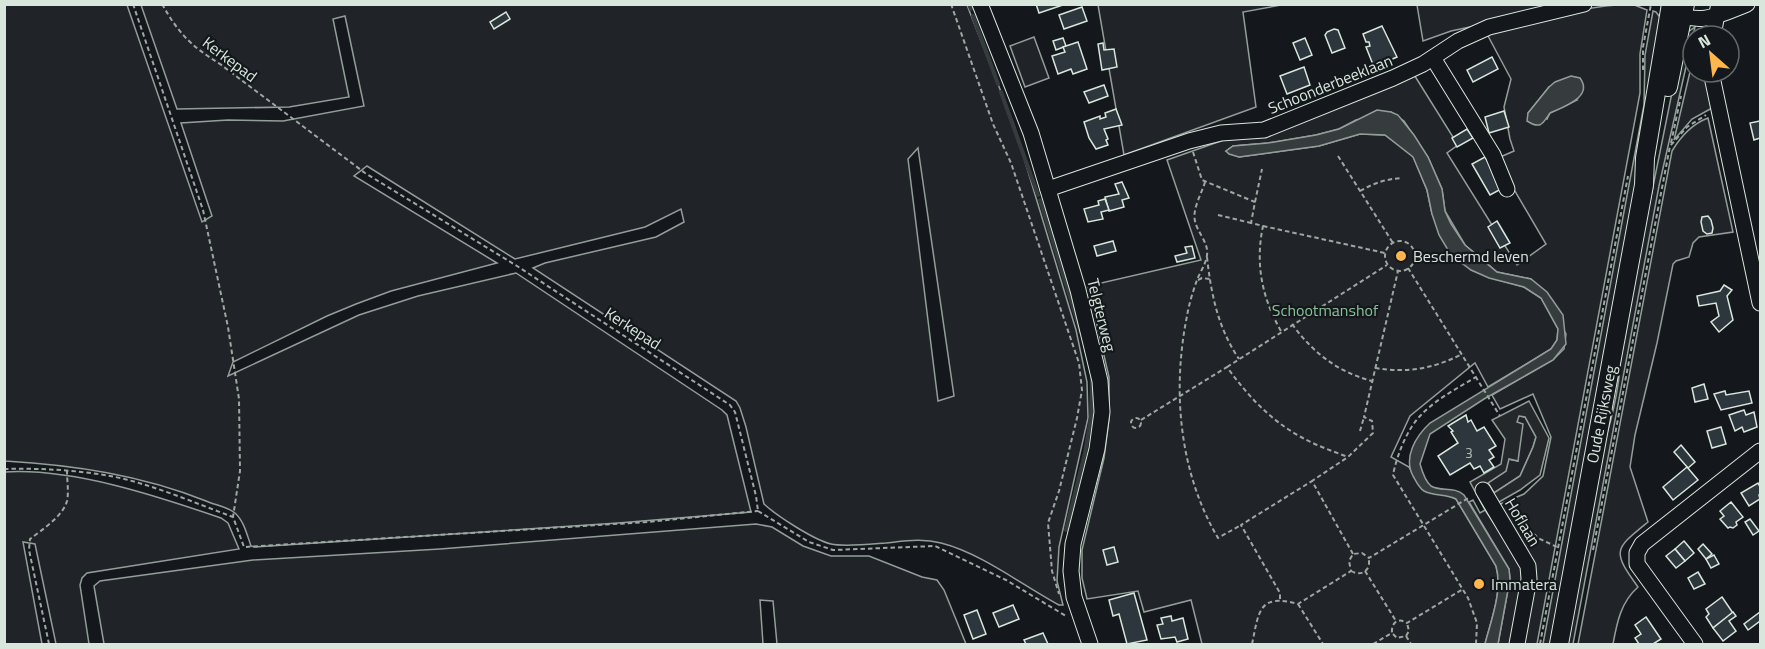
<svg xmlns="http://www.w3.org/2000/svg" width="1765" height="649" font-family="'Titillium Web',sans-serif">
  <rect width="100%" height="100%" fill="#14181c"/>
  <g fill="#202428" stroke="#939e99" stroke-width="1.5" fill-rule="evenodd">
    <path d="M1632,4l15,6 -7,44v39l-103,551h-16l12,-66 -35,-73 26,-11 19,-18 8,-39 -18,-43 -33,15 -8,-14 61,-35 11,-11 2,-15 -35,-55 -34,-7 -32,-27 -20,-34 -3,-22 -14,-32 -24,-36 -13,-9 -35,8 -17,9 -23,6 -48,8 -35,3 -7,5 13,6 80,-11 41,-12 25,1 28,21 14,34 5,24 39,56 18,7 35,10 17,11 17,31 -1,11 -6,9 -63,38 -13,-24 -65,53 -19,41 18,10 13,22 27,7 7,3 40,67c7,25 -5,54 -11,78h-283l-11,-44 -47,12 -6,-21 -51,8 -5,-21v-28l22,-92 5,-39v-42l-21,-91 113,-26 -34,-100 246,-87 45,72 -11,8 70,112 29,-21 -37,-63 -11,-23 16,-7 -4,-12 -6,-32 7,-28 -24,-45c48,-12 96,-29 145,-30zM1549,87l28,13 -27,13 -3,6 -19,-6z"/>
    <path d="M5,5h122l75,217 10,-6 -31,-93 47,-3 55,1 81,-15 -19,-90 -12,3 16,78 -60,10 -112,2 -36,-104h826l47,120 62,205 11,52 1,36 -29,129 -2,34 6,24h-4c-37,-20 -78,-52 -118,-62 -19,-5 -36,-2 -55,0 -14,1 -42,4 -55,1 -17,-4 -54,-28 -67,-40l-18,-77 -6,-19 -4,-7 -203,-133 12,-5 111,-26 28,-15 -3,-13 -36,18 -130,32 -148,-93 -13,10 143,87 -106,28 -35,13 -29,12 -94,46 -5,14 131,-61 59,-19 98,-23 206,137 5,5 24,97 -133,11 -363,24 -4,-1c-4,-11 -7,-25 -16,-33 -7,-6 -20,-8 -29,-12 -65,-26 -132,-36 -201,-40zM918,148l36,248 -16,5 -30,-242z"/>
    <path d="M1098,5h183l-38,7 13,95 -132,48z"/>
    <path d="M1417,5h157l-123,26 -28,10z"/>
    <path d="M1653,11l3,1 6,8 -31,199 -81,425h-7l101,-539 1,-50z"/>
    <path d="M1695,27l-36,159 -86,458h-8l37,-195c12,-35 19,-68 19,-104l61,-302 6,-11z"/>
    <path d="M1034,37l15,41 -24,9 -15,-41z"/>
    <path d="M1693,59v13h12l7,36 -20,11 -18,21z"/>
    <path d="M1708,118l25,114 -34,5 -6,6 -4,14 -13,4 -3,3 -16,79 -22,92 -5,32 18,55c-33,27 -37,28 -10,65 -17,15 -21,35 -25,57h-35l94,-493c9,-15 20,-27 36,-33z"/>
    <path d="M1519,416l6,1 11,20 -3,10 -13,29 -26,17 -6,-10 18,-12 2,-12 10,2 -2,-41z"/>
    <path d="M5,472c68,-4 152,24 216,46l7,5 11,26 -152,24 -5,5 -2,7 9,59h-33l-21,-100 -12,-2 19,102h-37z"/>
    <path d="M1473,500l7,13 5,-3 34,50 6,13 -15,71h-12l12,-65 -1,-10 -40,-67z"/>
    <path d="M756,524l16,3 31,19 28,10h38l53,21 15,3 7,10 22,54h-189l-4,-43 -13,-1 3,44h-659l-10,-58 6,-5 153,-21 187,-11z"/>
  </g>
  <path fill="#24282b" stroke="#939e99" stroke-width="1.5" fill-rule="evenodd" d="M1529,401l20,37 -9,37 -20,15 -35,20 -15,-28 31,-18 4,-25 -13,-19zM1519,416l6,1 11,20 -3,10 -13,29 -26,17 -6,-10 18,-12 3,-12 9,2 5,-37 -6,-2z"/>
  <g fill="#363b3e" stroke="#939e99" stroke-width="1.5">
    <path d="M1571,76l9,2c14,19 -17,29 -30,35 -7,10 -9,17 -23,8l1,-8 21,-26 6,-5z"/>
    <path d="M1377,110l14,2 7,3 16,20 14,22 14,32 3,22 6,13 14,21 32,27 34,7 16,13 16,23 3,29 -13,16 -69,39 -54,35 -10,30c2,7 6,18 11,22 10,6 23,0 33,9l45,74 1,10 -12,65h-13c6,-24 18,-53 11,-78l-40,-67c-10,-5 -23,-3 -32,-8 -5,-3 -8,-10 -11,-15 -10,-19 3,-40 17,-53l121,-74 6,-9 1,-11 -17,-31 -17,-11 -35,-9 -18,-8 -20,-15 -12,-20 -7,-21 -5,-24 -14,-33 -28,-22 -25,-1 -41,12 -80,11 -10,-3 -3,-3 7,-5 35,-3 48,-8 23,-6z"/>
  </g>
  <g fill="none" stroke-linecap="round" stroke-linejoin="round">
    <g stroke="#363b3e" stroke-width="4">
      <path d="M969,4l2,5"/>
      <path d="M973,16l25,68"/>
      <path d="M1001,92l37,103"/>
      <path d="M1040,200l41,133"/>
      <path d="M1066,530l19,-77 6,-36 1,-42"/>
    </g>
  </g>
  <g fill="#2c363c" stroke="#d8e6dc" stroke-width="1.5">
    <path d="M1036,4h27v1l-24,8z"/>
    <path d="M1082,7l5,14 -23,8 -5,-14z"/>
    <path d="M506,12l4,7 -16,10 -4,-7z"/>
    <path d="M1382,26l15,31 -23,10 -8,-20 4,-1 -1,-4h-3l-3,-8z"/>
    <path d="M1334,29l4,1 7,18 -13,5 -7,-18 2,-3z"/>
    <path d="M1063,38l3,8 -10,4 -3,-9z"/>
    <path d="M1305,38l7,17 -12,5 -7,-17z"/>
    <path d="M1078,42l9,27 -14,5 -2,-5 -13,5 -6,-18 13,-4 -2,-5z"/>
    <path d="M1103,43l1,7 10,-1 3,18 -15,3 -4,-26z"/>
    <path d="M1492,57l6,12 -25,13 -6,-12z"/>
    <path d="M1304,67l6,18 -23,9 -7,-18z"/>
    <path d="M1104,85l4,11 -19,7 -5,-11z"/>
    <path d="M1116,109l6,16 -18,4 4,10 -2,1 2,5 -12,4 -7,-11 -5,-16 16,-6v3l6,-2 -1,-4z"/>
    <path d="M1504,111l5,16 -20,6 -4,-16z"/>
    <path d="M1760,121v17l-6,2 -4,-17z"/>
    <path d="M1467,129l6,9 -16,9 -5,-9z"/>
    <path d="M1485,157l18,31 -13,7 -18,-31z"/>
    <path d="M1122,182l7,16 -7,2 2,7 -15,4 -4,-14 14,-3 -4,-10z"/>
    <path d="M1105,199l4,11 -8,2 2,7 -15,3 -4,-13 15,-4 -1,-4z"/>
    <path d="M1708,216l3,4 2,8 -1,5 -5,1 -4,-3 -2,-9 1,-5z"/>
    <path d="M1497,221l13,22 -10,5 -12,-21z"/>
    <path d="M1113,241l3,10 -19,5 -3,-10z"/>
    <path d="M1192,246l3,12 -18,4 -2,-6 12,-3 -2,-6z"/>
    <path d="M1724,285l8,5 -5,6 6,24 -14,12 -8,-10 8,-6 -3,-13 -17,3 -2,-10 23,-5z"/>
    <path d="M1704,384l4,15 -13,3 -3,-14z"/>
    <path d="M1725,391l1,4 23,-4 3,12 -31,7 -7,-16z"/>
    <path d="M1744,410l2,5 8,-3 3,15 -13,5 -2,-5 -7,4 -6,-16z"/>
    <path d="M1466,415l2,7 3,-2 6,11 7,-4 12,19 -7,4 5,7 -5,3 5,7 -10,6 -4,-7 -6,3 -4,-6 -20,12 -12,-19 20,-13 -7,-11 2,-1 -5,-5z"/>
    <path d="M1721,427l5,17 -14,4 -5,-17z"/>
    <path d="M1681,445l14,17 -7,6 -14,-16z"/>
    <path d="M1687,467l11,13 -25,20 -10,-13z"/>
    <path d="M1758,483l2,4v7l-1,1 1,4 -11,7 -8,-13z"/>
    <path d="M1731,502l12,15 -7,5 1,3 -4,3 -3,-1 -2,1 -8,-9 4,-3 -4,-5z"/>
    <path d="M1750,519l9,12 -6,4 -8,-13z"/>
    <path d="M1684,541l10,12 -9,8 -10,-12z"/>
    <path d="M1703,544l9,10 -6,5 -8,-10z"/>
    <path d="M1114,547l4,15 -11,3 -4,-15z"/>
    <path d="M1675,549l10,12 -9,7 -10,-12z"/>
    <path d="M1714,555l5,9 -8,4 -5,-9z"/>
    <path d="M1698,572l7,12 -11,5 -6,-11z"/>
    <path d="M1134,593l13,47 -20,4 -8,-30 -6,2 -4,-16z"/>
    <path d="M1722,597l11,16 -20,15 -7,-11 3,-3 -3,-5z"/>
    <path d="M1013,605l6,14 -20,8 -6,-14z"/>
    <path d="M977,610l9,24 -13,5 -9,-24z"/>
    <path d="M1733,612l3,4 -7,5 7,10 -13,10 -10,-13z"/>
    <path d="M1760,612v9l-12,9 -4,-6z"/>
    <path d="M1171,616l1,5 11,-3 5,21 -11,3 -2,-5 -14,2 -4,-14 6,-1 -2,-6z"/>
    <path d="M1646,617l15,22 -8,5h-14l-4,-6 6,-4 -6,-9z"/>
    <path d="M1043,633l5,11h-22l-2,-4z"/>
  </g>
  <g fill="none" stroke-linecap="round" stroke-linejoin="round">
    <defs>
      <g id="minor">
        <path d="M980,4l51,129 47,157 22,91 2,31 -5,37 -24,95 -2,27 3,26 16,47"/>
        <path d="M1675,9c20,20 49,4 72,-5"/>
        <path d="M1713,36l5,-28"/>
        <path d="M1433,58l60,97 14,34"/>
        <path d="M1711,72l49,231"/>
        <path d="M1048,189l141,-48 32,-8 43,-3 129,-52 30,-14 35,-23 31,-14 95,-23"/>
        <path d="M1483,490l45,76 1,13 -12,65"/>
        <path d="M1695,644l-58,-80v-11l5,-9 118,-93"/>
      </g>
      <g id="major">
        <path d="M1668,87l17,-83"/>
        <path d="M1559,644l85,-459 1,-27 26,-154"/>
      </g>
    </defs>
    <use href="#minor" stroke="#d8e6dc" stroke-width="17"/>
    <use href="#major" stroke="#d8e6dc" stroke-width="20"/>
    <g stroke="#9da8a2" stroke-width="2" stroke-dasharray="4.5 3" stroke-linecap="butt">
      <path d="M133,4l70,206 25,117 11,72 1,72 -7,46 11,30 403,-25 111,-11"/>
      <path d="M162,4c17,30 29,42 58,60l145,109 152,93 213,139 5,7 21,84 2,15"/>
      <path d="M951,4l42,120 18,39 68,200 3,27 -5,28 -18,73 -11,32 4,48 7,23"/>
      <path d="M1691,59l2,-8"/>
      <path d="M1643,70v-23l8,-43"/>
      <path d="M1671,143l10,-47"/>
      <path d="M1193,152l9,28 53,22 -4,21 12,3c-8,38 -1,72 18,105"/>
      <path d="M1338,156l55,87"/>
      <path d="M1205,182c-3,11 -13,27 -10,39 2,11 14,22 12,34 -1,9 -7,17 -10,25 -4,11 -8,24 -10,36 -15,74 -8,156 31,222l23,-13"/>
      <path d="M1360,191c14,-8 26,-12 42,-13"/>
      <path d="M1255,202l7,-33"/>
      <path d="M1218,215l33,8"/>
      <path d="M1263,226l122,27"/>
      <circle cx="1400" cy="256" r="15"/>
      <path d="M1207,257c4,37 11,71 32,102"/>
      <path d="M1408,268l92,148"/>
      <path d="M1198,280l4,-2 8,1"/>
      <path d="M1292,324c21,29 46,48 80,57"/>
      <path d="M1227,367l160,-102"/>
      <path d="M1375,368c32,5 58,1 87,-14"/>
      <circle cx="1136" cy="423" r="5"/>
      <path d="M1141,420l86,-53c20,28 43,53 74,70 14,8 31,14 47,20"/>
      <path d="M1360,431l4,-14"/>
      <path d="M4,469c35,-1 72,1 106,7 39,7 85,27 123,41"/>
      <path d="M758,511l51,31 24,8 102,-4 71,34 60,36"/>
      <path d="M1513,512l25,26 19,9"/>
      <path d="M1593,550l77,-404 17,-19 19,-12"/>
      <path d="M1353,554l-41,-73 36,-24 25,-24 -1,-12 -8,-4 34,-146"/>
      <path d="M1351,571c7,4 14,3 18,-5v-7"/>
      <path d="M1365,571l31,50"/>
      <path d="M1280,599v-6l-39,-68 71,-44"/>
      <path d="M1298,604l25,40"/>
      <path d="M1393,634l4,4 9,-2 3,-5 -2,-8"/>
      <path d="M1406,636l5,8"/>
      <path d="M49,644l-20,-94 1,-11c12,-9 33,-23 37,-38 2,-9 0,-20 0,-30"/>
      <path d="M1252,644c7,-32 6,-51 46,-40l53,-33 -2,-10 4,-7 9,-1 7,5 101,-61"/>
      <path d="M1373,644l19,-11c-1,-10 6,-16 15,-10l56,-34"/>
      <path d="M1476,644l1,-21 -9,-25 -75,-123c4,-20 14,-46 28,-60 15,-16 37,-27 55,-38"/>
      <path d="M1540,644l88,-468"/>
    </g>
    <use href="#minor" stroke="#14181c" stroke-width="15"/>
    <use href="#major" stroke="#14181c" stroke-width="18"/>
  </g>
  <g fill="#ffb74d" stroke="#14181c" stroke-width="2">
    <circle cx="1401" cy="256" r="6"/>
    <circle cx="1479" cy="584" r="6"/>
  </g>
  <g text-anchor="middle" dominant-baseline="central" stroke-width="4.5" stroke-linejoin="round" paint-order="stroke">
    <g font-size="14" fill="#adbab4">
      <text x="1469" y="452">3</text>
    </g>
    <g font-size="16" fill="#d8e6dc" stroke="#14181c">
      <text transform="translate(230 59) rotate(37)">Kerkepad</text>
      <text transform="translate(1330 84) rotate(-22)">Schoonderbeeklaan</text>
      <text transform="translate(1102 315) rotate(76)">Telgterweg</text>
      <text transform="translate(633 328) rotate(33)">Kerkepad</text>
      <text transform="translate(1601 414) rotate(-79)">Oude Rijksweg</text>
      <text transform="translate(1523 522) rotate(59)">Hoflaan</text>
    </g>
    <g font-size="16" fill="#d8e6dc" stroke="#14181c" text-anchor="start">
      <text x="1413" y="256">Beschermd leven</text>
      <text x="1491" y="584">Immatera</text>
    </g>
    <g font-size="16" fill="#8ac095" stroke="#14181c">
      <text x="1325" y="310">Schootmanshof</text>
    </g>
  </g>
  <rect width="1765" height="649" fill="none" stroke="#d8e6dc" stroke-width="12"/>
  <g transform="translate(1711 54) rotate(332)"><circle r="28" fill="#14181c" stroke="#626a69" stroke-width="1.5"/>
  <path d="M0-4.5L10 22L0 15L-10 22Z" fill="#ffb74d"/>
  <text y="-9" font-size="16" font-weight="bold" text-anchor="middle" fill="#d8e6dc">N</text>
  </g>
</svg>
